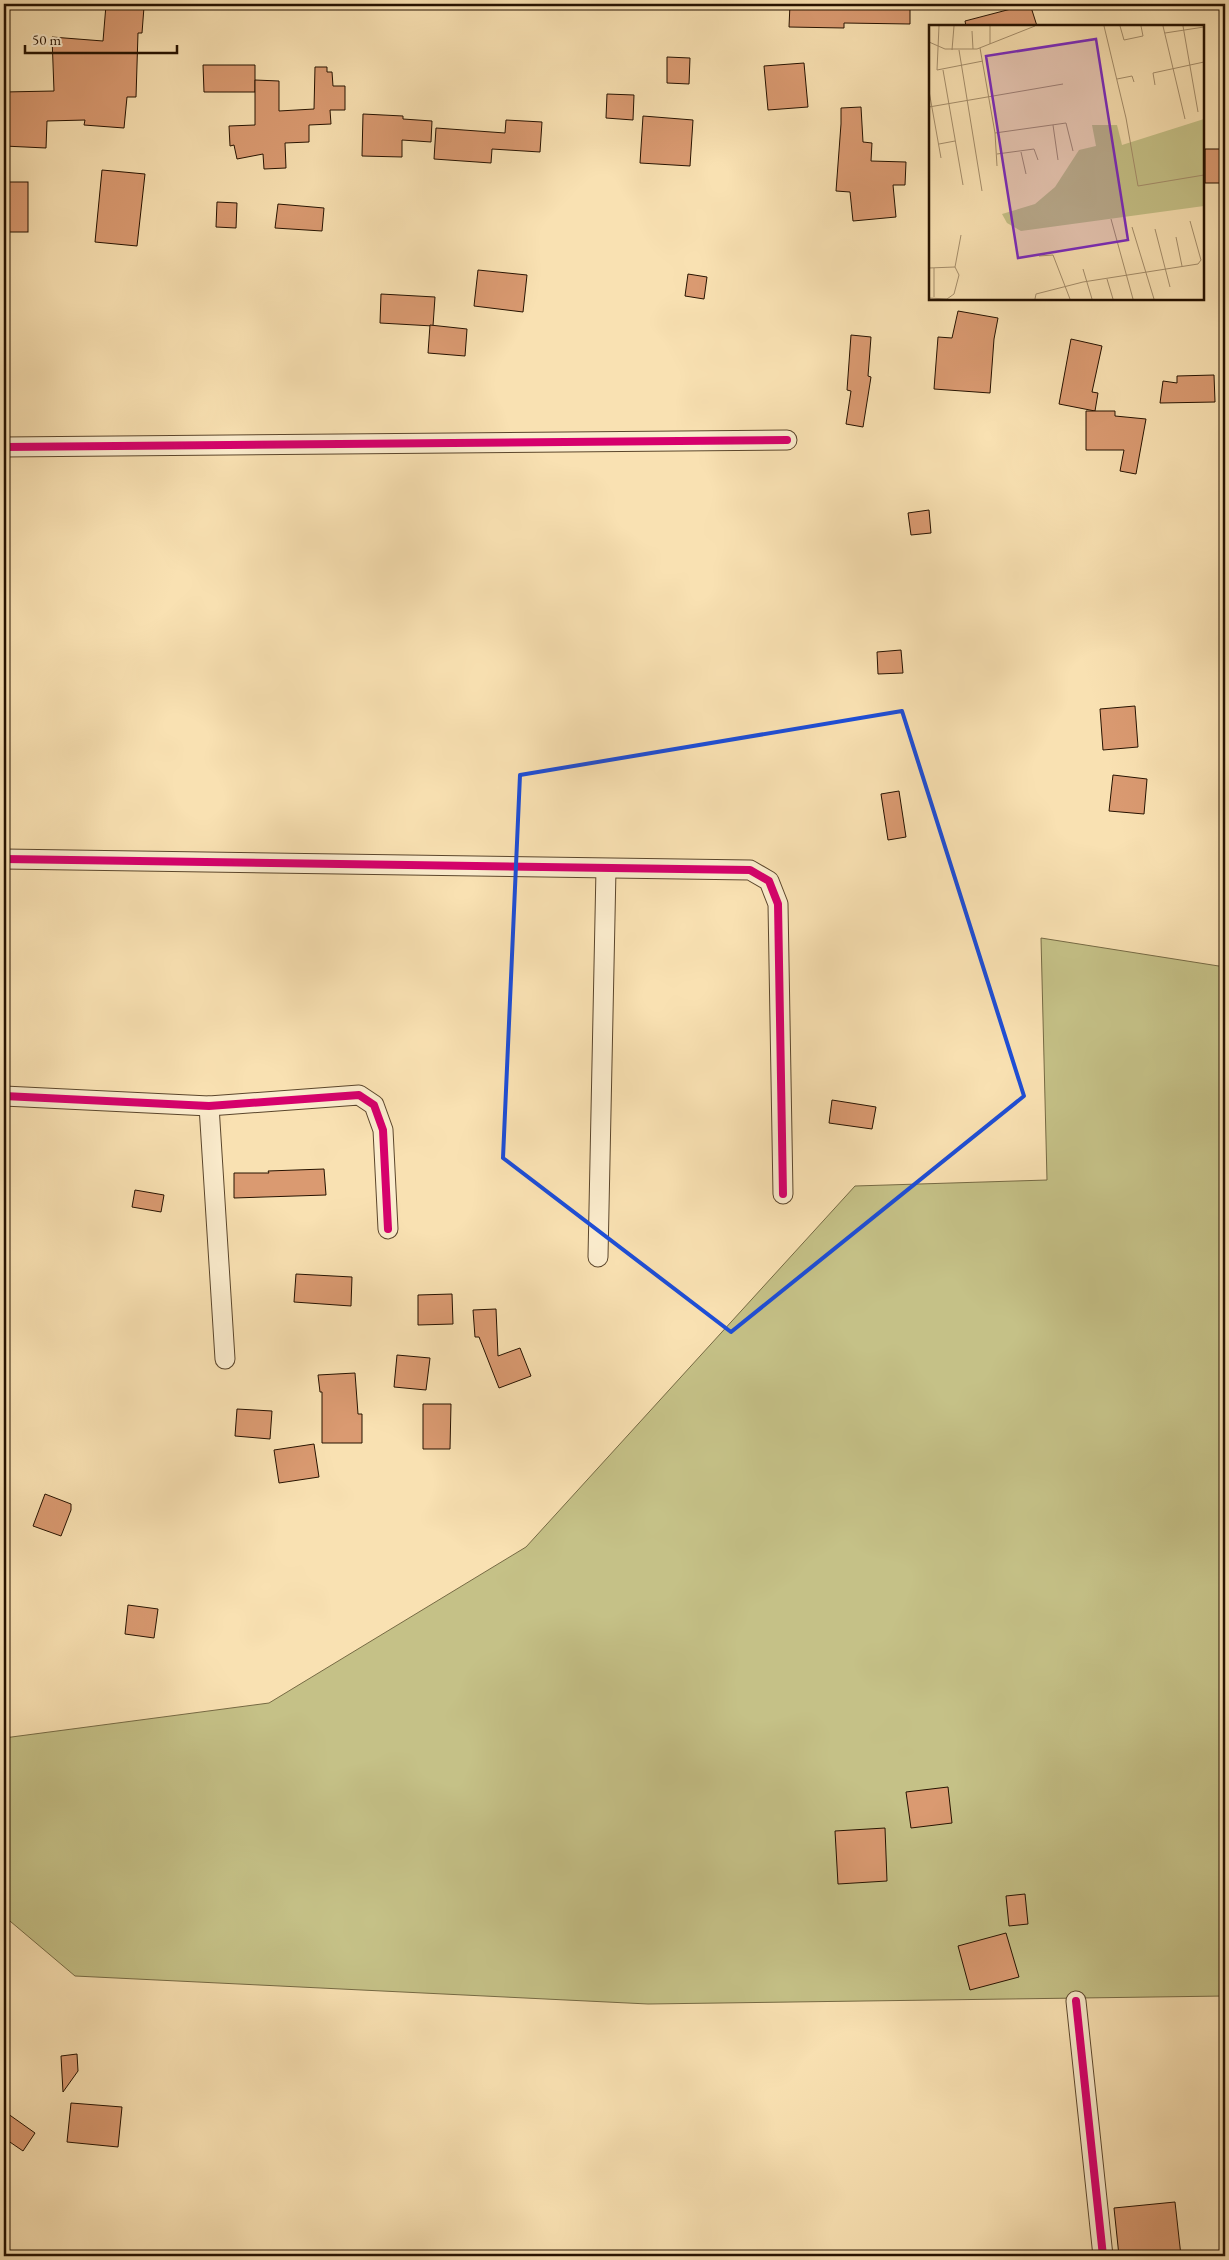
<svg xmlns="http://www.w3.org/2000/svg" width="1229" height="2260" font-family="'EB Garamond',serif">
  <rect width="100%" height="100%" fill="#f9e1b2"/>
  <filter id="stains"><feTurbulence type="fractalNoise" baseFrequency=".004" numOctaves="4"/><feColorMatrix values="0 0 0 0 .2 0 0 0 0 .09 0 0 0 0 .02 0 0 0 .5 -.17"/></filter>
  <radialGradient id="worn" r=".72"><stop offset=".6" stop-color="#630" stop-opacity="0"/><stop offset="1" stop-color="#630" stop-opacity=".3"/></radialGradient>
  <path fill="#c5c187" stroke="#766a44" d="M1041,938l184,29v1029l-577,8 -573,-28 -71,-60v-178l265,-35 257,-156 329,-361 192,-6z"/>
  <g fill="#da9a71" stroke="#261200">
    <path d="M790,4h120v20l-66,-1v5l-55,-1z"/>
    <path d="M1030,4l7,22h-71l-1,-5z"/>
    <path d="M106,5l38,2 -2,26h-4l-2,64h-9l-3,31 -40,-3 1,-5 -38,1 -1,27 -42,-2v-54l50,-1 -2,-54 51,4z"/>
    <path d="M667,57l23,1 -1,26 -22,-1z"/>
    <path d="M804,63l4,44 -40,3 -4,-44z"/>
    <path d="M203,65h52v27h-51z"/>
    <path d="M315,67h12v5h5l1,14h12v24h-15l1,14 -22,1v17l-24,1 1,25 -22,1 -1,-15 -26,5 -3,-14 -4,1 -1,-20 26,-1v-45l24,1v30l35,-2z"/>
    <path d="M607,94l27,1 -1,25 -27,-2z"/>
    <path d="M861,107l2,35 9,1 -1,18 35,1 -1,23h-12l3,32 -43,4 -3,-29 -14,-1 5,-67v-16z"/>
    <path d="M363,114l40,2v3l29,2 -1,21 -29,-2v17l-40,-1z"/>
    <path d="M643,116l50,4 -3,46 -50,-3z"/>
    <path d="M506,120l36,2 -2,30 -48,-3 -1,14 -57,-4 2,-31 69,5z"/>
    <rect x="1205" y="149" width="20" height="34"/>
    <path d="M102,170l43,4 -8,72 -42,-4z"/>
    <rect x="4" y="182" width="24" height="50"/>
    <path d="M217,202l20,1 -1,25 -20,-1z"/>
    <path d="M278,204l46,4 -2,23 -47,-3z"/>
    <path d="M478,270l49,5 -4,37 -49,-6z"/>
    <path d="M688,274l19,3 -3,22 -19,-3z"/>
    <path d="M381,294l54,3 -2,29 -53,-3z"/>
    <path d="M958,311l40,7 -4,21 -4,54 -56,-4 4,-52 14,1z"/>
    <path d="M430,325l37,4 -2,27 -37,-3z"/>
    <path d="M851,335l20,2 -3,39 3,1 -8,50 -17,-3 5,-33 -4,-1z"/>
    <path d="M1071,339l31,7 -10,46 6,1 -3,18 -36,-7z"/>
    <path d="M1214,375l1,27 -55,1 3,-22 14,2v-7z"/>
    <path d="M1086,411h29v5l31,3 -10,55 -16,-3 4,-21h-38z"/>
    <path d="M929,510l2,23 -20,2 -3,-22z"/>
    <path d="M901,650l2,23 -25,1 -1,-22z"/>
    <path d="M1135,706l3,41 -35,3 -3,-41z"/>
    <path d="M1113,775l34,4 -3,35 -35,-3z"/>
    <path d="M899,791l7,46 -18,3 -7,-46z"/>
    <path d="M832,1100l44,7 -4,22 -43,-6z"/>
    <path d="M324,1169l2,26 -92,3v-25h35l-1,-2z"/>
    <path d="M135,1190l29,5 -3,17 -29,-5z"/>
    <path d="M296,1274l56,3 -1,29 -57,-4z"/>
    <path d="M452,1294l1,30 -35,1v-30z"/>
    <path d="M496,1309l2,47 22,-8 11,28 -32,12 -20,-51h-4l-2,-27z"/>
    <path d="M397,1355l33,3 -4,32 -32,-3z"/>
    <path d="M355,1373l3,41h4v29h-40v-51h-2l-2,-17z"/>
    <path d="M423,1404h28l-1,45h-27z"/>
    <path d="M237,1409l35,2 -2,28 -35,-3z"/>
    <path d="M314,1444l5,33 -40,6 -5,-33z"/>
    <path d="M45,1494l26,10v6l-10,26 -28,-10z"/>
    <path d="M128,1605l30,4 -4,29 -29,-4z"/>
    <path d="M948,1787l4,36 -41,5 -5,-36z"/>
    <path d="M885,1828l2,53 -49,3 -3,-53z"/>
    <path d="M1025,1894l3,30 -19,2 -3,-30z"/>
    <path d="M1006,1933l13,44 -49,13 -12,-44z"/>
    <path d="M77,2054l1,17 -15,21 -2,-36z"/>
    <path d="M71,2103l51,4 -4,40 -51,-5z"/>
    <path d="M4,2111l31,22 -12,18 -19,-13z"/>
    <path d="M1175,2202l6,54h-62l-5,-48z"/>
  </g>
  <g fill="none" stroke-linecap="round" stroke-linejoin="round">
    <defs>
      <g id="minor">
        <path d="M4,447l783,-7"/>
        <path d="M4,859l746,11 19,11 9,23 5,290"/>
        <path d="M4,1096l205,10 150,-11 15,10 9,25 5,99"/>
        <path d="M209,1106l16,253"/>
        <path d="M598,1257l8,-388"/>
        <path d="M1076,2001l27,255"/>
      </g>
    </defs>
    <use href="#minor" stroke="#5b462c" stroke-width="21"/>
    <use href="#minor" stroke="#fbeccd" stroke-width="19"/>
    <defs>
      <g id="cycleway">
        <path d="M4,447l783,-7"/>
        <path d="M4,859l746,11 19,11 9,23 5,290"/>
        <path d="M4,1096l205,10 150,-11 15,10 9,25 5,99"/>
        <path d="M1076,2001l27,255"/>
      </g>
    </defs>
    <use href="#cycleway" stroke="#fbeccd" stroke-width="11"/>
    <use href="#cycleway" stroke="#d6006c" stroke-width="8"/>
  </g>
  <path fill="none" stroke="#1d4ed8" stroke-width="4" stroke-linejoin="round" d="M902,711l122,385 -293,236 -228,-174 17,-383z"/>
  <g transform="translate(929 25)">
    <rect width="275" height="275" fill="#f9e1b2"/>
    <path d="M275,94v87l-183,25 -14,-8 -5,-9 33,-10 20,-17 24,-37 17,-4 -4,-21h25l5,20z" fill="#c5c187"/>
    <path fill="none" stroke="#a58e6b" stroke-width="1" d="M10,1l-2,44 46,-9M175,1l22,92 12,68 66,-11M191,1l4,14 19,-4 -2,-10M234,1l22,93M254,1l15,86M43,6l1,18M236,8l39,-6M0,17l16,7h32l58,-23M61,19v-18M51,23l15,85 2,33M23,25l2,-24M30,25l23,141M14,45l20,115M188,54l15,-3 2,6M226,60l-2,-12 51,-11M0,66l12,67M0,82l134,-23M124,100l5,35M66,108l71,-10 7,28M10,119l16,-3M92,127l5,22M68,129l37,-5 4,11M182,194l22,80M203,202l22,72M226,204l15,58M247,212l6,29M110,231l14,-1 17,44M0,243l26,-1M154,244l9,30M178,254l6,20M5,272v-29M0,273l18,1 7,-5 5,-19 -4,-8 6,-32M106,274l1,-5 47,-12 115,-18 3,-4 -11,-39"/>
    <path fill="#7b2cbf" fill-opacity="0.15" stroke="#7b2cbf" stroke-width="2.5" d="M167,14l32,201 -110,18 -32,-202z"/>
    <rect width="275" height="275" fill="none" stroke="#261200" stroke-width="2.5"/>
  </g>
  <rect width="1229" height="2260" fill="none" stroke="#f9e1b2" stroke-width="20"/>
  <rect x="5" y="5" width="1219" height="2250" fill="none" stroke="#261200" stroke-width="2.5"/>
  <rect x="10" y="10" width="1209" height="2240" fill="none" stroke="#261200"/>
  <path d="M25 45v8h152v-8" fill="none" stroke="#261200" stroke-width="2.5"/>
  <text x="32" y="45" font-size="15" fill="#261200" stroke="#fbeccd" stroke-width="4" paint-order="stroke">50 m</text>
  <rect width="100%" height="100%" filter="url(#stains)"/>
  <rect width="100%" height="100%" fill="url(#worn)"/>
</svg>
